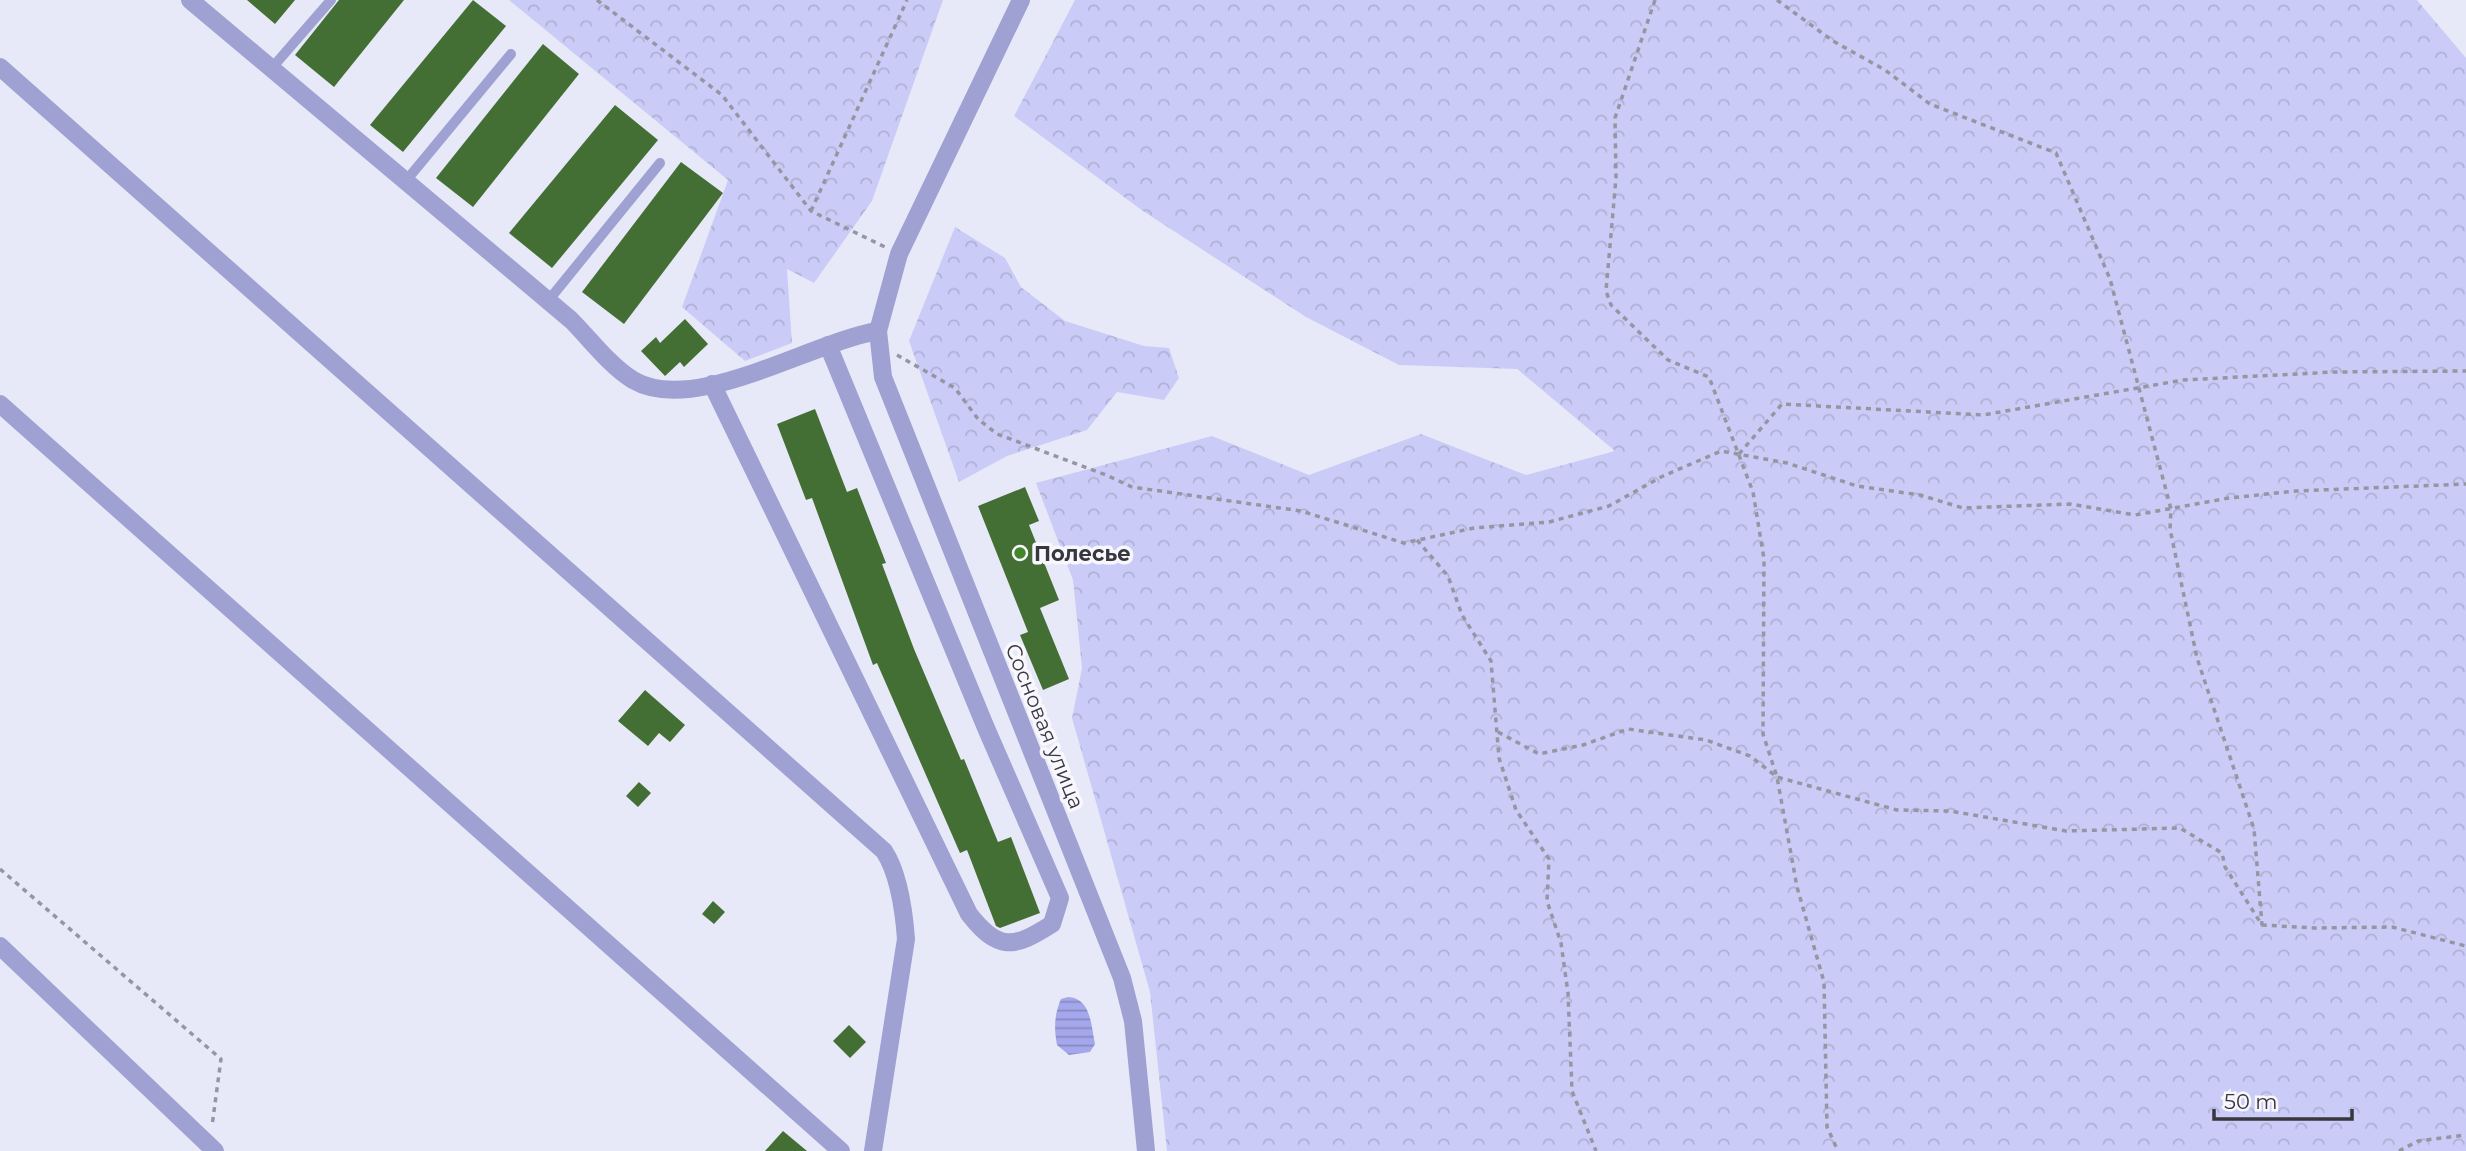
<svg xmlns="http://www.w3.org/2000/svg" width="2466" height="1151" font-family="Montserrat,sans-serif">
  <defs>
    <pattern id="forest-crowns" width="20" height="18" patternUnits="userSpaceOnUse" patternTransform="scale(1.75)"><rect width="20" height="18" fill="#caccf7"/><path d="M2 6a3 3 0 1 1 6 0M12 15a3 3 0 1 1 6 0" fill="none" stroke="#aeb0d5"/></pattern>
    <pattern id="water-rules" width="6" height="5" patternUnits="userSpaceOnUse" patternTransform="scale(1.75)"><rect width="6" height="5" fill="#a5a7ec"/><path d="M0 2.5h6" fill="none" stroke="#8789c0"/></pattern>
  </defs>
  <rect width="100%" height="100%" fill="#e8e9f8"/>
  <g fill="url(#forest-crowns)">
    <path d="M509,0h434l-71,201 -58,82 -27,-14 5,74 -47,18 -63,-54 46,-127z"/>
    <path d="M1075,0h1342l49,58v1093h-1299l-17,-159 -78,-274 10,-50 -9,-88 -37,-97 176,-47 97,39 112,-41 105,41 89,-24 -98,-82 -118,-4 -93,-48 -163,-106 -129,-95z"/>
    <path d="M955,227l50,31 16,29 44,34 79,25 25,2 10,30 -15,22 -47,-8 -30,38 -80,26 -48,26 -50,-141z"/>
  </g>
  <path fill="url(#water-rules)" d="M1068,997c23,1 23,28 27,47l-5,8 -21,3 -12,-10c-3,-16 -3,-30 4,-46z"/>
  <g fill="#436f35">
    <path d="M247,0h48l-20,24z"/>
    <path d="M339,0h65l-70,87 -39,-32z"/>
    <path d="M473,0l33,26 -103,126 -33,-27z"/>
    <path d="M543,44l36,30 -106,133 -37,-29z"/>
    <path d="M615,105l43,35 -106,128 -43,-35z"/>
    <path d="M681,162l42,31 -99,131 -42,-32z"/>
    <path d="M685,319l23,25 -24,23 -4,-5 -15,14 -24,-25 15,-14 4,6z"/>
    <path d="M815,409l32,83 10,-4 29,75 -4,1 32,85 47,111 3,-1 34,83 13,-5 29,76 -40,15 -4,-2 -29,-76 -7,3 -83,-190 -4,2 -61,-167 -6,2 -29,-76z"/>
    <path d="M1025,487l14,34 -10,4 30,75 -19,8 29,71 -26,11 -23,-55 8,-3 -50,-126z"/>
    <path d="M645,690l40,35 -15,17 -11,-9 -11,13 -30,-25z"/>
    <path d="M639,782l12,11 -13,14 -12,-11z"/>
    <path d="M713,901l12,11 -11,12 -12,-10z"/>
    <path d="M849,1025l17,17 -16,16 -17,-17z"/>
    <path d="M783,1131l24,20h-42z"/>
  </g>
  <g fill="none" stroke-linecap="round" stroke-linejoin="round">
    <g stroke="#9596a1" stroke-width="3.5" stroke-dasharray="5 5" stroke-linecap="butt">
      <path d="M597,0l125,95 89,116 74,36"/>
      <path d="M1655,0l-40,118 1,60 -10,113 5,14 57,55 41,17 44,115 11,67 -1,175 14,43 20,110 27,95 3,145 11,24"/>
      <path d="M1777,0l56,41 52,29 45,34 126,49 54,126 61,230 -1,20 27,129 57,171 8,96"/>
      <path d="M811,211l96,-211"/>
      <path d="M897,355l58,33 23,31 19,15 109,41 26,12 169,24 103,32 70,-15 75,-6 60,-16 52,-29 60,-26 66,12 70,23 63,9 43,13 107,-4 65,11 94,-17 67,-7 170,-7"/>
      <path d="M1739,454l43,-50 201,11 200,-35 151,-8 132,-1"/>
      <path d="M1417,540l31,36 14,39 29,46 8,97 17,52 33,49 -2,42 14,42 7,50 4,98 24,60"/>
      <path d="M1498,732l41,22 44,-9 45,-16 78,11 44,16 27,21 120,33 53,1 116,20 114,-3 42,25 3,14 37,58 52,3 78,-1 74,19"/>
      <path d="M0,869l221,190 -9,67"/>
      <path d="M2399,1151l19,-10 48,-6"/>
    </g>
    <g stroke="#9fa1d2" stroke-width="10">
      <path d="M271,69l60,-69"/>
      <path d="M405,182l106,-128"/>
      <path d="M548,301l112,-138"/>
    </g>
    <g stroke="#9fa1d2" stroke-width="18">
      <path d="M190,0l381,320c19,19 39,46 62,60 61,36 178,-38 245,-49"/>
      <path d="M1021,0l-122,254 -21,77 5,46 239,601 11,43 13,130"/>
      <path d="M0,67l884,784c15,23 20,61 22,88l-33,212"/>
      <path d="M712,384l257,530c29,37 44,35 83,10l8,-26 -74,-170 -158,-383"/>
      <path d="M0,404l841,747"/>
      <path d="M0,946l215,205"/>
    </g>
  </g>
  <circle fill="#428629" stroke="#f7f7fd" stroke-width="2.5" cx="1020" cy="553" r="7"/>
  <g text-anchor="middle" dominant-baseline="central" stroke-width="7" stroke-linejoin="round" paint-order="stroke">
    <g font-size="21" font-weight="bold" fill="#37373d" stroke="#f7f7fd" text-anchor="start">
      <text x="1034" y="553">Полесье</text>
    </g>
    <g font-size="21" fill="#37373d" stroke="#f7f7fd">
      <text transform="translate(1045 726) rotate(68)">Сосновая улица</text>
    </g>
  </g>
  <path d="M2214 1109v10h138v-10" fill="none" stroke="#37373d" stroke-width="3.5"/>
  <text x="2224" y="1109" font-size="21" fill="#37373d" stroke="#f7f7fd" stroke-width="5" paint-order="stroke">50 m</text>
</svg>
